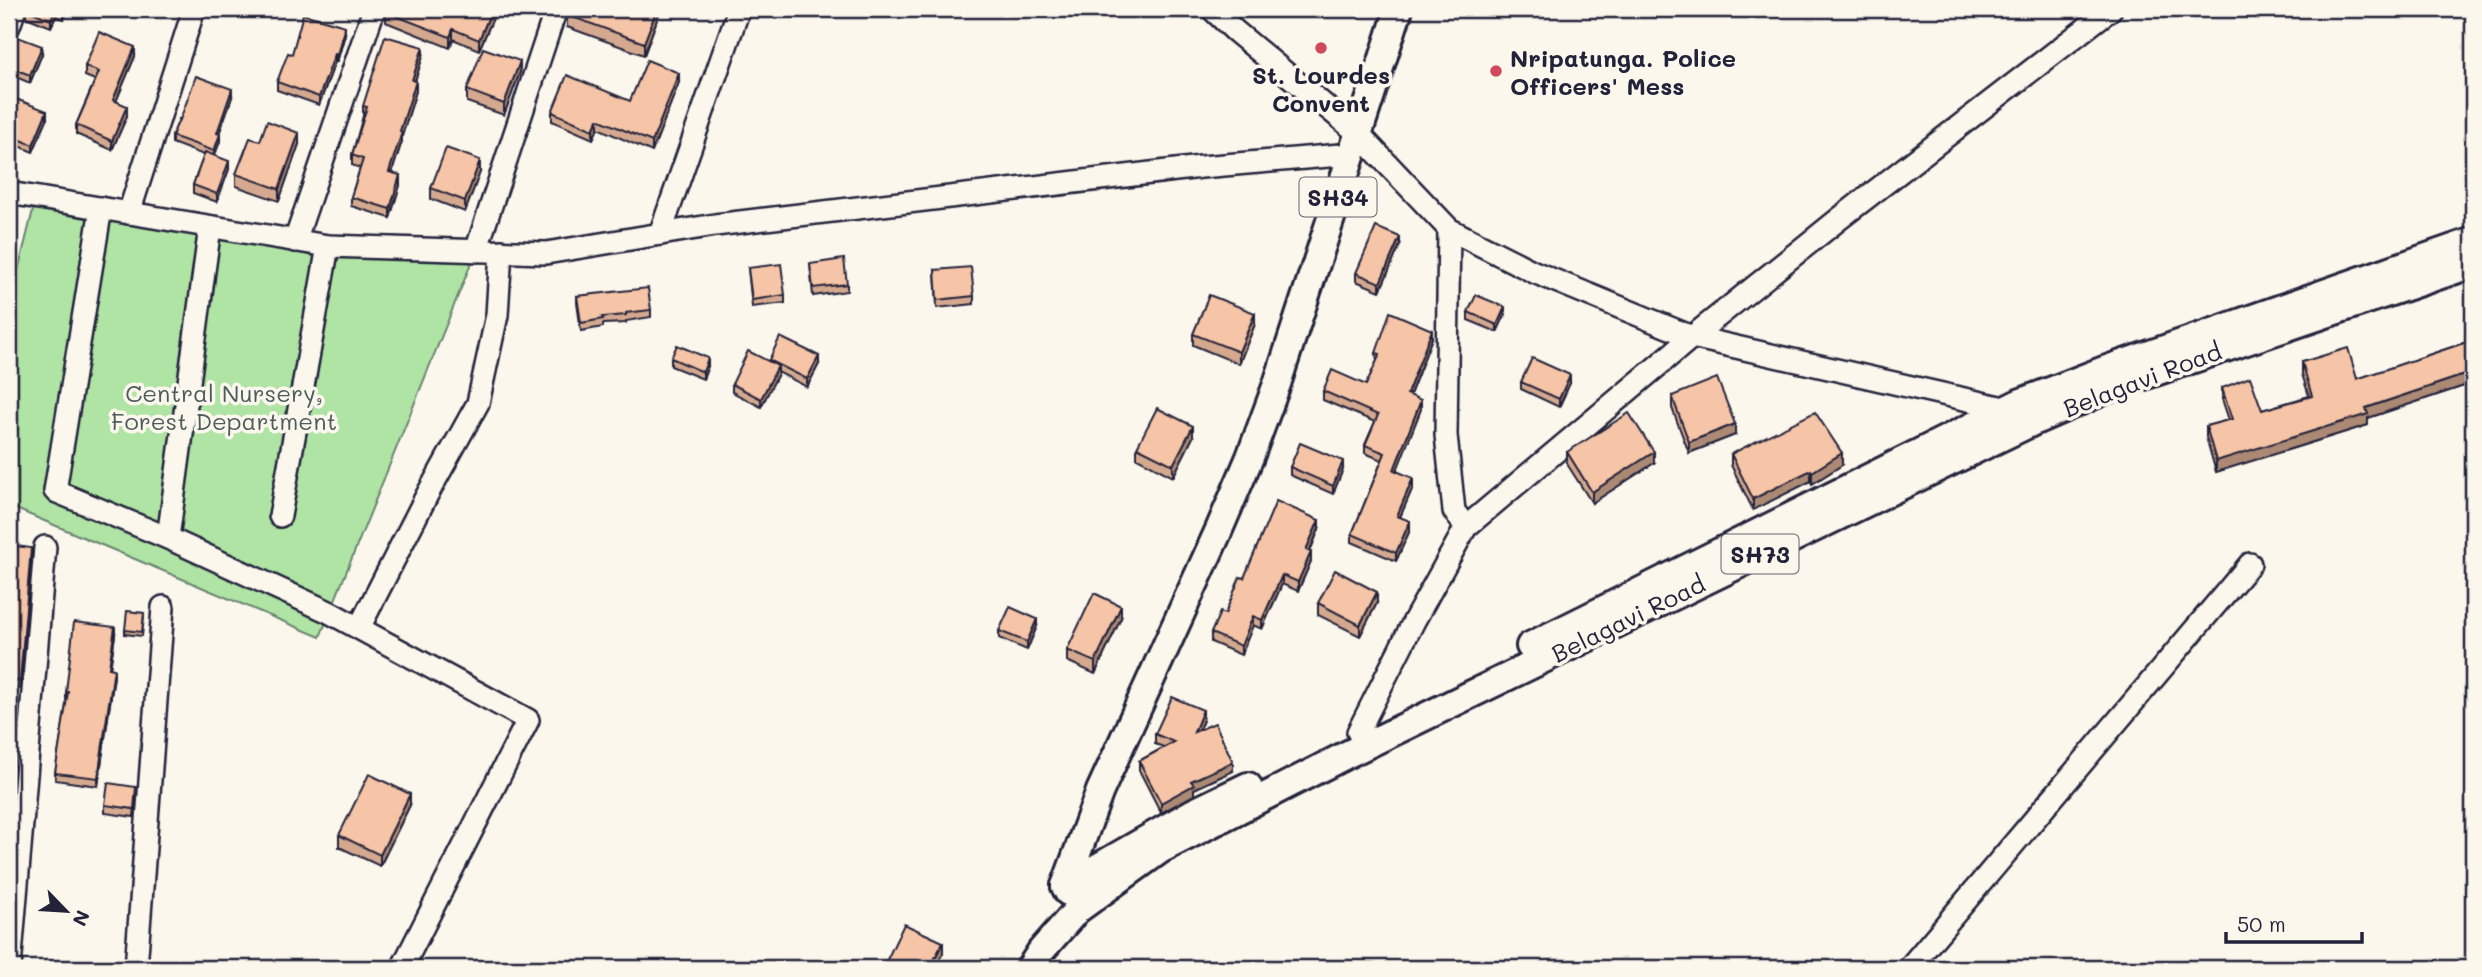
<svg xmlns="http://www.w3.org/2000/svg" width="2482" height="977" font-family="Mali,sans-serif">
  <rect width="100%" height="100%" fill="#fbf7ec"/>
  <filter id="ink" filterUnits="userSpaceOnUse"><feTurbulence type="fractalNoise" baseFrequency=".0143" numOctaves="2"/><feDisplacementMap in="SourceGraphic" scale="14" xChannelSelector="R" yChannelSelector="G"/><feConvolveMatrix kernelMatrix="1 2 1 2 8 2 1 2 1" color-interpolation-filters="sRGB"/></filter>
  <g filter="url(#ink)">
    <path fill="#afe4a5" stroke="#688370" stroke-width="2" d="M36,198l292,48 148,5 -156,386 -311,-131v-199z"/>
    <g fill="none" stroke-linecap="round" stroke-linejoin="round">
      <defs>
        <g id="minor">
          <path d="M1212,9l23,22 124,103 90,95 85,43 158,65 316,72"/>
          <path d="M9,26l6,-17"/>
          <path d="M9,193l319,53 218,7 169,-28 486,-58 151,-13"/>
          <path d="M101,208l-46,283 113,47"/>
          <path d="M129,213l65,-204"/>
          <path d="M210,227l-42,311 161,74 199,108 -126,248"/>
          <path d="M1449,229l-3,206 8,76 12,16"/>
          <path d="M660,234l79,-225"/>
          <path d="M295,241l79,-232"/>
          <path d="M476,251l80,-242"/>
          <path d="M280,516l48,-270"/>
          <path d="M359,628l68,-133 51,-92 19,-88 4,-64"/>
          <path d="M1358,732l56,-111 52,-94 226,-190 147,-118 272,-210"/>
          <path d="M10,968l35,-421"/>
          <path d="M136,968l27,-361"/>
          <path d="M1909,968l341,-404"/>
        </g>
        <g id="major">
          <path d="M1530,646l489,-243 88,-34 366,-128"/>
          <path d="M1065,886l127,-73 56,-27"/>
          <path d="M1068,892l-3,-6 35,-95 118,-259 32,-75 27,-73 122,-375"/>
          <path d="M1030,968l11,-17 36,-41 83,-60 188,-96 689,-334 80,-35 356,-121"/>
        </g>
      </defs>
      <use href="#minor" stroke="#22223b" stroke-width="26"/>
      <use href="#major" stroke="#22223b" stroke-width="32"/>
      <use href="#minor" stroke="#fbf7ec" stroke-width="21"/>
      <use href="#major" stroke="#fbf7ec" stroke-width="26"/>
    </g>
    <g fill="#d4a98f" stroke="#22223b" stroke-width="2">
      <path d="M26,9h43l-5,10 -8,-3 -5,11 -25,-10z"/>
      <path d="M388,9h109l-18,41 -26,-11 -3,9 -64,-26v-10z"/>
      <path d="M659,9v5l-15,41 -77,-28v-12z"/>
      <path d="M345,34l-8,28h-2l-16,43 -42,-15v-8l15,-28z"/>
      <path d="M9,52l33,2 -12,29 -21,-9z"/>
      <path d="M135,56l-19,45 11,15 -15,34 -36,-16v-9l19,-45 -10,-4v-10z"/>
      <path d="M423,56l-8,25 1,10 -14,45v5l-10,31 8,13 -10,33 -39,-12v-9l9,-29 -8,-3v-10l11,-39v-10z"/>
      <path d="M520,72l-16,43 -37,-13v-12z"/>
      <path d="M679,82l-27,70 -54,-24 -5,11 -41,-18v-9l78,-11z"/>
      <path d="M232,97l-13,36 1,8 -6,15 15,13 -12,33 -24,-9v-8l11,-30 -32,-12v-7l8,-16z"/>
      <path d="M9,116l38,3 -14,33 -24,-10z"/>
      <path d="M260,141l39,3 -20,57 -43,-15v-12z"/>
      <path d="M480,172l-15,40 -34,-13v-11z"/>
      <path d="M1400,245l-20,46 -24,-10v-8z"/>
      <path d="M810,264l37,20v7l-34,5z"/>
      <path d="M748,268l37,27v8l-33,4z"/>
      <path d="M935,270l39,26v8l-37,4z"/>
      <path d="M577,296l74,14v7l-25,4v2l-23,1v3l-22,4 -4,-28z"/>
      <path d="M1468,312l37,3 -8,17 -29,-12z"/>
      <path d="M1255,324l-16,40 -46,-19v-11z"/>
      <path d="M1432,338l-22,57 11,14 -25,62 17,16 -13,30 10,13 -14,31 -44,-19v-8l30,-74 -17,-7v-8l10,-23 -52,-22v-9l43,-6 11,-24 -1,-8z"/>
      <path d="M2473,340v43l-105,35v7l-152,47 -10,-35v-11l23,-6 -7,-21v-11l40,22 47,-14 -7,-22v-12l55,17z"/>
      <path d="M671,358l37,8 -5,13 -32,-13z"/>
      <path d="M769,360l50,4 -12,23 -29,-15 -17,35 -29,-15v-8l37,-22z"/>
      <path d="M1521,382l49,1 -11,24 -38,-18z"/>
      <path d="M1672,396l63,39 -46,18 -17,-45z"/>
      <path d="M1193,437l-20,40 -36,-19v-11z"/>
      <path d="M1567,452l87,11 -62,40 -25,-39z"/>
      <path d="M1731,454l111,11 -30,19 -1,-3 -58,29 -22,-45z"/>
      <path d="M1290,467l53,2 -10,25 -43,-19z"/>
      <path d="M1319,529l-9,23 1,9 -13,30 -16,-7 -20,45 -9,-4 -12,30 -30,-13v-9l14,-19 19,-36z"/>
      <path d="M9,545l22,11 -11,133 -11,-2z"/>
      <path d="M1318,603h59l-17,33 -42,-21z"/>
      <path d="M144,617l-2,19 -17,-2v-4z"/>
      <path d="M1121,618l-26,56 -28,-13v-11z"/>
      <path d="M1037,626l-10,24 -28,-12v-7z"/>
      <path d="M115,635l-5,33 4,8 -16,110 -43,-6v-7l12,-73h-1v-8z"/>
      <path d="M1203,720l-4,10 34,41 -39,18v6l-33,18 -22,-43v-9l25,-14 -9,-3v-10z"/>
      <path d="M136,795l-2,22 -29,-4v-8z"/>
      <path d="M410,805l-30,61 -41,-19v-12z"/>
    </g>
    <g fill="#ac8974" stroke="#22223b" stroke-width="2">
      <path d="M55,9l1,7 -5,11v-7z"/>
      <path d="M66,9h3l-5,10v-7z"/>
      <path d="M492,9h5l-18,41v-10z"/>
      <path d="M657,9h2v5l-15,41v-12z"/>
      <path d="M345,26v8l-8,28v-7z"/>
      <path d="M453,29v10l-3,9v-11z"/>
      <path d="M42,46v8l-12,29v-8z"/>
      <path d="M135,47v9l-22,53v-9z"/>
      <path d="M423,47v9l-11,34v-10z"/>
      <path d="M335,54v8l-16,43v-8z"/>
      <path d="M520,61v11l-16,43v-11z"/>
      <path d="M679,73v9l-27,70v-10z"/>
      <path d="M416,81v10l-14,45v5l-13,40v-9l11,-41z"/>
      <path d="M232,89v8l-15,43v-7z"/>
      <path d="M127,106v10l-15,34v-9z"/>
      <path d="M47,111v8l-14,33v-7z"/>
      <path d="M598,119v9l-5,11v-9z"/>
      <path d="M299,133v11l-20,57v-12z"/>
      <path d="M220,134v7l-6,17v-7z"/>
      <path d="M480,160v12l-15,40v-11z"/>
      <path d="M229,161v8l-12,33v-8z"/>
      <path d="M400,175v10l-10,33v-9z"/>
      <path d="M1400,237v8l-20,46v-8z"/>
      <path d="M1505,307v8l-8,17v-7z"/>
      <path d="M1255,313v11l-16,40v-12z"/>
      <path d="M1432,330v8l-25,64v-8z"/>
      <path d="M819,356v8l-12,23v-8z"/>
      <path d="M708,358v8l-5,13v-7z"/>
      <path d="M778,366v8l-17,33v-8z"/>
      <path d="M2473,372v11l-105,35v7l-152,47v-11l150,-53z"/>
      <path d="M1570,375v8l-11,24v-8z"/>
      <path d="M1421,400v9l-27,69v-8z"/>
      <path d="M1735,424v11l-46,18v-11z"/>
      <path d="M1193,426v11l-20,40v-12z"/>
      <path d="M1654,452v11l-62,40v-11z"/>
      <path d="M1842,453v12l-30,19v-12z"/>
      <path d="M1343,461v8l-10,25v-8z"/>
      <path d="M1811,470v11l-58,29v-11z"/>
      <path d="M1413,478v9l-16,37v-8z"/>
      <path d="M1319,520v9l-13,30v-9z"/>
      <path d="M1410,521v9l-14,31v-8z"/>
      <path d="M31,548v8l-11,133v-8z"/>
      <path d="M1311,552v9l-13,30v-9z"/>
      <path d="M1282,575v9l-20,45v-9z"/>
      <path d="M1377,592v11l-17,33v-11z"/>
      <path d="M1121,606v12l-26,56v-12z"/>
      <path d="M1253,616v9l-12,30v-9z"/>
      <path d="M1037,619v7l-10,24v-8z"/>
      <path d="M115,627v8l-6,41v-8z"/>
      <path d="M114,669v7l-16,110v-8z"/>
      <path d="M1203,710v10l-9,21v-9z"/>
      <path d="M1233,762v9l-39,18v6l-33,18v-10l30,-22z"/>
      <path d="M410,794v11l-30,61v-11z"/>
      <path d="M943,942v11l-8,15h-5z"/>
    </g>
    <g fill="#f6c4a6" stroke="#22223b" stroke-width="2">
      <path d="M26,9h29l-4,11z"/>
      <path d="M388,9h104l-13,31 -26,-11 -3,8 -64,-25z"/>
      <path d="M570,9h87l-13,34 -77,-28z"/>
      <path d="M303,14l42,12 -8,29 -2,-1 -16,43 -42,-15 11,-29 4,1z"/>
      <path d="M99,32l36,15 -22,53 14,6 -15,35 -36,-16 23,-53 -14,-6z"/>
      <path d="M15,36l27,10 -12,29 -21,-8v-15z"/>
      <path d="M385,36l38,11 -11,33 4,1 -16,50 2,1 -13,40 11,3 -10,34 -39,-12 12,-38 -11,-4 15,-48 -4,-1z"/>
      <path d="M483,48l37,13 -16,43 -37,-14z"/>
      <path d="M647,60l32,13 -27,69 -54,-23 -5,11 -41,-18 15,-37 63,26z"/>
      <path d="M196,76l36,13 -15,44 3,1 -6,17 -42,-15 7,-17 1,1z"/>
      <path d="M16,99l31,12 -14,34 -24,-10v-19z"/>
      <path d="M267,121l32,12 -20,56 -43,-15 14,-36 10,3z"/>
      <path d="M446,148l34,12 -15,41 -34,-13z"/>
      <path d="M205,152l24,9 -12,33 -24,-9z"/>
      <path d="M1376,227l24,10 -20,46 -24,-10z"/>
      <path d="M844,259l3,25 -34,4 -3,-24z"/>
      <path d="M781,264l4,31 -33,5 -4,-32z"/>
      <path d="M971,267l3,29 -37,4 -2,-30z"/>
      <path d="M648,288l3,22 -25,3v2l-24,2 1,2 -22,4 -4,-27z"/>
      <path d="M1209,295l46,18 -16,39 -46,-18z"/>
      <path d="M1476,295l29,12 -8,18 -29,-13z"/>
      <path d="M1390,312l42,18 -25,64 14,6 -27,70 19,8 -16,38 13,5 -14,32 -44,-19 33,-81 -20,-8 13,-30 -55,-24 9,-21 34,15 14,-31 -4,-1z"/>
      <path d="M780,337l39,19 -12,23 -38,-19z"/>
      <path d="M2473,340v32l-107,36 2,6 -152,47 -10,-35 26,-7 -10,-31 28,-11 12,33 50,-14 -10,-34 46,-14 9,31z"/>
      <path d="M677,345l31,13 -5,14 -32,-14z"/>
      <path d="M748,351l30,15 -17,33 -29,-15z"/>
      <path d="M1532,358l38,17 -11,24 -38,-17z"/>
      <path d="M1717,378l18,46 -46,18 -17,-46z"/>
      <path d="M1157,408l36,18 -20,39 -36,-18z"/>
      <path d="M1815,412l27,41 -30,19 -1,-2 -58,29 -22,-45z"/>
      <path d="M1629,413l25,39 -62,40 -25,-40z"/>
      <path d="M1300,443l43,18 -10,25 -43,-19z"/>
      <path d="M1276,501l43,19 -13,30 5,2 -13,30 -16,-7 -20,45 -9,-4 -12,30 -30,-13 9,-21 5,2 15,-37 4,1z"/>
      <path d="M9,545l22,3 -11,133 -11,-1z"/>
      <path d="M1335,570l42,22 -17,33 -42,-22z"/>
      <path d="M1094,593l27,13 -26,56 -28,-12z"/>
      <path d="M1010,607l27,12 -10,23 -28,-11z"/>
      <path d="M127,611l17,2 -2,19 -17,-2z"/>
      <path d="M74,622l41,5 -6,41 5,1 -16,109 -43,-5 13,-81h-2z"/>
      <path d="M1172,697l31,13 -9,22 21,-9 18,39 -42,19 3,4 -33,18 -22,-42 35,-19 -19,-8z"/>
      <path d="M9,760l4,1 -2,31h-2z"/>
      <path d="M369,774l41,20 -30,61 -41,-20z"/>
      <path d="M108,783l28,4 -2,22 -29,-4z"/>
      <path d="M904,924l39,18 -13,26h-47z"/>
    </g>
  </g>
  <g fill="#d1495b" stroke="#fbf7ec" stroke-width="2.5">
    <circle cx="1321" cy="48" r="7"/>
    <circle cx="1496" cy="71" r="7"/>
  </g>
  <g text-anchor="middle" dominant-baseline="central" stroke-width="7" stroke-linejoin="round" paint-order="stroke">
    <g fill="#fbf7ec" stroke="#636270" stroke-width="2">
      <rect x="1299.5" y="177.5" width="77" height="39" rx="5"/>
      <rect x="1721.5" y="534.5" width="77" height="39" rx="5"/>
    </g>
    <g font-size="23" font-weight="bold" fill="#22223b">
      <text x="1338" y="197">SH34</text>
      <text x="1760" y="554">SH73</text>
    </g>
    <g font-size="24" font-weight="bold" fill="#22223b" stroke="#fbf7ec" text-anchor="start">
      <text x="1510" y="57">Nripatunga. Police<tspan x="1510" dy="28">Officers' Mess</tspan></text>
      <text x="1321" y="74" text-anchor="middle">St. Lourdes<tspan x="1321" dy="28">Convent</tspan></text>
    </g>
    <g font-size="24" fill="#22223b" stroke="#fbf7ec">
      <text transform="translate(2142 379) rotate(-21)">Belagavi Road</text>
      <text transform="translate(1628 618) rotate(-26)">Belagavi Road</text>
    </g>
    <g font-size="24" fill="#4c5c5b" stroke="#fbf7ec">
      <text x="224" y="392">Central Nursery,<tspan x="224" dy="28">Forest Department</tspan></text>
    </g>
  </g>
  <rect width="2482" height="977" fill="none" stroke="#fbf7ec" stroke-width="35"/>
  <rect x="18" y="18" width="2447" height="942" fill="none" stroke="#22223b" stroke-width="2.5" filter="url(#ink)"/>
  <g transform="translate(66 911) rotate(115)" stroke="#fbf7ec" stroke-width="5" paint-order="stroke">
  <path d="M0-5L12 26L0 18L-12 26Z" fill="#22223b"/>
  <text y="-10" font-size="19" font-weight="bold" text-anchor="middle" fill="#22223b">N</text>
  </g>
  <path d="M2226 932v10h136v-10" fill="none" stroke="#22223b" stroke-width="3.5"/>
  <text x="2237" y="932" font-size="21" fill="#22223b" stroke="#fbf7ec" stroke-width="5" paint-order="stroke">50 m</text>
</svg>
